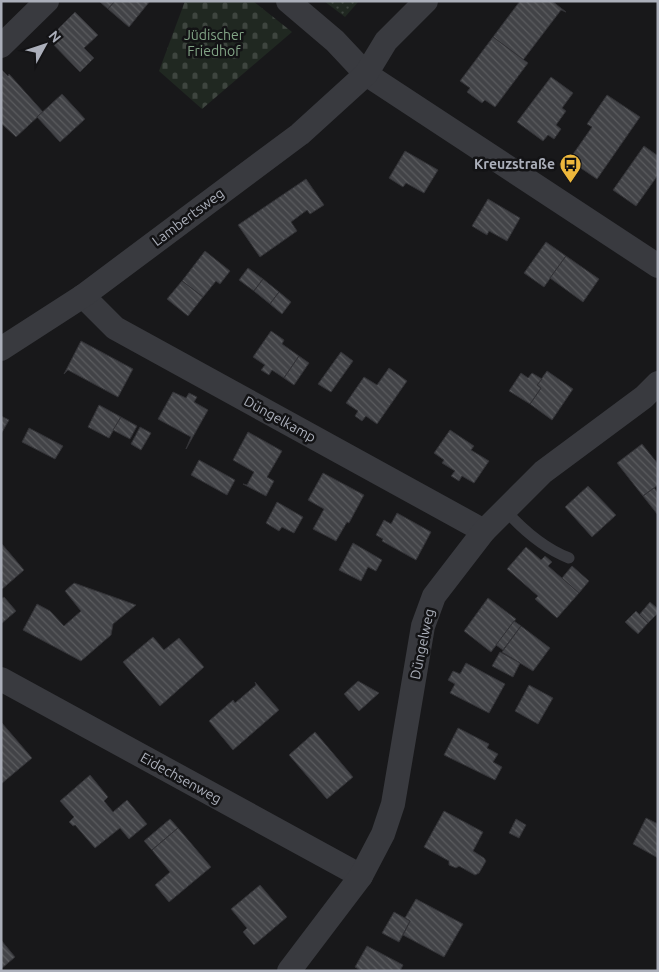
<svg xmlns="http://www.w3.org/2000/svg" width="659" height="972" font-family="Ubuntu,sans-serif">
  <defs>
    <pattern id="grass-dots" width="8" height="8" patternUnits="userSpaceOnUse" patternTransform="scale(1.25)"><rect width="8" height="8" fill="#202821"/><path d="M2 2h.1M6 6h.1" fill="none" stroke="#3e453f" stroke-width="1.8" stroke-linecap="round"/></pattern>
    <pattern id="cemetery-stones" width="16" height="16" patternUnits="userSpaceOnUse" patternTransform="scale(1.25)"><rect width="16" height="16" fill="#202821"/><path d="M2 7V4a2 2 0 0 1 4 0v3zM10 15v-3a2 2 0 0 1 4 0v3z" fill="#3e453f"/></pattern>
    <pattern id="building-back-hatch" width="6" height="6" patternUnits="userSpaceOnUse" patternTransform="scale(1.25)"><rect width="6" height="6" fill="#424347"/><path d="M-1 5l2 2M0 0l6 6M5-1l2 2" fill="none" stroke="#5b5c5f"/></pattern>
  </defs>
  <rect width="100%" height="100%" fill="#18181a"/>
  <path fill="url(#grass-dots)" d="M324,1h35l-14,16z"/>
  <path fill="url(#cemetery-stones)" d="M185,1h68l39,31 -90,77 -43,-38z"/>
  <g fill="url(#building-back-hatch)" stroke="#323236">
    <path d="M99,1h16l-7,8z"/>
    <path d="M115,1h35l-21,26 -21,-18z"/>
    <path d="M520,1h32l14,11 -5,-2 -38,50 -30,-23z"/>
    <path d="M75,12l23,23 -14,13 10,10 -14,14 -32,-33z"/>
    <path d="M493,37l35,26 -33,44 -10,-7 -3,3 -15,-11 3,-4 -10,-7z"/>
    <path d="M1,69l7,7 1,-2 34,38 -27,25 -15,-14z"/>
    <path d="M551,77l22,16 -11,15 4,3 -10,14 5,4 -7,10 -6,-4 -5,6 -26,-19z"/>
    <path d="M62,94l23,25 -25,23 -23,-25z"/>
    <path d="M607,95l33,22 -43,62 -28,-19 23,-33 -5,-3z"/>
    <path d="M644,146l14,10v19l-22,31 -23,-16z"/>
    <path d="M405,151l33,19 -14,23 -18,-10 -3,4 -14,-9z"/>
    <path d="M306,179l18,26 -14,9 -3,-4 -16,12 6,9 -37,26 -22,-32z"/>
    <path d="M488,199l32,19 -13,23 -18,-10 -2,4 -15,-9z"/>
    <path d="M546,242l20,14 -22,31 -20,-14z"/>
    <path d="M205,251l25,20 -10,13 -4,-3 -13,16 -21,-16z"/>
    <path d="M566,256l33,23 -16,23 -33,-24z"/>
    <path d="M248,268l15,11 -9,12 -15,-11z"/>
    <path d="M263,279l16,13 -9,12 -16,-13z"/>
    <path d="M182,281l21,16 -15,19 -21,-17z"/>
    <path d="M279,292l12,10 -9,12 -12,-10z"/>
    <path d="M271,331l13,9 -2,4 17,12 -15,22 -12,-8 -3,5 -8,-5 4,-5 -12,-8z"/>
    <path d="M81,341l52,28 -15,28 -50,-27 -4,4z"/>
    <path d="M341,352l12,9 -22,31 -13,-8z"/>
    <path d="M299,356l10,7 -15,22 -10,-7z"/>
    <path d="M389,368l18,13 -30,43 -11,-8 -4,5 -7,-5 3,-5 -12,-8 18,-26 13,8z"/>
    <path d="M547,371l26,18 -21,31 -22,-16 11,-16 -4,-3z"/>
    <path d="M521,373l7,5 4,-5 10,6 -5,6 4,3 -11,16 -21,-13z"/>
    <path d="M173,392l13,6 3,-5 8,4 -3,5 14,8 -22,39 5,-12 -33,-18z"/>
    <path d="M99,405l22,12 -12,21 -21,-11z"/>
    <path d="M1,416l8,4 -8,14z"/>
    <path d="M121,417l16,9 -7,13 -17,-9z"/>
    <path d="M140,427l11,6 -10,17 -10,-6z"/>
    <path d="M29,428l34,18 -8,13 -33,-17z"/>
    <path d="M450,430l24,16 -3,4 18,11 -15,22 -12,-7 -3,5 -8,-5 4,-5 -13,-8 2,-3 -10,-7z"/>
    <path d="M248,432l34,19 -15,26 7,4 -8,15 -23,-12 4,1 7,-13 -21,-12z"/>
    <path d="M642,444l16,20v21l-15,11 -26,-33z"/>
    <path d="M199,460l36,20 -8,15 -36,-20z"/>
    <path d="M323,473l41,22 -15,28 -2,-1 -11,19 -23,-12 11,-20 -16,-9z"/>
    <path d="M588,486l28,29 -24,22 -27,-30z"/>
    <path d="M654,488l4,5v22l-15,-19z"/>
    <path d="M277,502l26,15 -9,16 -12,-6 -3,4 -13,-8z"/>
    <path d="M397,513l34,19 -15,28 -34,-19 1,-2 -7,-4 8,-15 7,4z"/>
    <path d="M1,543l23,27 -23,20z"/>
    <path d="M353,543l29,17 -6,11 -8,-4 -7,14 -22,-11z"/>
    <path d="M526,547l15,13 4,-4 7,6 -4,4 31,27 -22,25 -22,-19 3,-3 -31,-27z"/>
    <path d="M572,566l17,15 -10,12 -17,-15z"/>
    <path d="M74,583l62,22 -23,19 -2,11 -30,26 -58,-31 14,-26 13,7 14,15 17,-15 -16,-20z"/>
    <path d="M4,597l12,14 -15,13v-25z"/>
    <path d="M488,598l28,21 -25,33 -27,-21z"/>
    <path d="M650,602l8,7v4l-10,10 -9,-8z"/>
    <path d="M636,611l12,12 -10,11 -13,-12z"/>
    <path d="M514,621l7,5 -18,24 -7,-5z"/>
    <path d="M521,626l29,22 -17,23 -31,-19z"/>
    <path d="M153,637l11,13 15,-12 25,29 -44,39 -37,-44z"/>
    <path d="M500,652l20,11 -7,14 -21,-11z"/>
    <path d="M466,663l39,21 -16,29 -39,-20 5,-9 -7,-4 5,-9 7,3z"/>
    <path d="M358,681l21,12 -20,18 -15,-17z"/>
    <path d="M255,682l24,28 -46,40 -24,-29 24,-21 2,3 21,-18z"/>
    <path d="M529,685l24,13 -15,26 -23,-13z"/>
    <path d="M1,722l31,36 -31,26z"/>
    <path d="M458,728l31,16 -2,4 11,6 -5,8 9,5 -7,13 -51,-25z"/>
    <path d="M315,732l38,45 -26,22 -38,-44z"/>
    <path d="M90,775l18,22 -4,4 9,11 14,-12 20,24 -18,15 -9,-11 -25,20 -20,-23 -2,1 -4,-4 5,-5 -14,-16z"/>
    <path d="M444,811l39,21 -10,19 11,7 2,3 -7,12 -4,2 -16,-9 -3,2 -7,-3v-4l-25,-14z"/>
    <path d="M646,818l12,6v34l-25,-14z"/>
    <path d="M170,819l8,9 -26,22 -8,-9z"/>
    <path d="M516,819l10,6 -7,13 -10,-5z"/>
    <path d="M178,828l33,39 -42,35 -14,-17 15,-13 -18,-22z"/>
    <path d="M260,885l27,32 -33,28 -11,-13 4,-4 -16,-19z"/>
    <path d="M416,899l47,25 -19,33 -41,-22 7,-14 -5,-3z"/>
    <path d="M394,912l16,9 -11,21 -17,-9z"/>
    <path d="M1,940l14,17 -14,12z"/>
    <path d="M367,946l36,19 -3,6h-38l-7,-4z"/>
  </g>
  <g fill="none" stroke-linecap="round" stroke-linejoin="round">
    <path stroke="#393a3f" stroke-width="11" d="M505,510c18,20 38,38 64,48"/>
    <g stroke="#393a3f" stroke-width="24">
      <path d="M288,1l47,40 31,33 292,192"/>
      <path d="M1,46l46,-45"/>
      <path d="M83,296l32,32 369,203"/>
      <path d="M1,349l82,-53 217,-162 66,-60 20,-33 40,-40"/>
      <path d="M1,679l360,197"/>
      <path d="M289,971l72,-95 22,-42 10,-30 30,-178 11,-30 50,-65 59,-59 101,-75 14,-14"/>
    </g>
  </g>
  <defs>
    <symbol id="bus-pin" viewBox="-11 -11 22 30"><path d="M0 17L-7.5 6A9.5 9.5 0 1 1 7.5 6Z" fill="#eeb83c" stroke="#131315"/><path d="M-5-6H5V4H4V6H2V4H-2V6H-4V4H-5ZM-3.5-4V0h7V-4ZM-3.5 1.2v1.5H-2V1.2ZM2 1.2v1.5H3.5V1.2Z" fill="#111"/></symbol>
  </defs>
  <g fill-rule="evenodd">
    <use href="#bus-pin" x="558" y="152" width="25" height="34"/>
  </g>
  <g text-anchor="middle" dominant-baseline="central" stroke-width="5" stroke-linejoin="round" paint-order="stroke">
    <g font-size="14" fill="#82a486" stroke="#131315">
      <text x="214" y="35">Jüdischer<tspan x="214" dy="16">Friedhof</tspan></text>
    </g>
    <g font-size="14" font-weight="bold" fill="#abafba" stroke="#131315" text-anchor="end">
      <text x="555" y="164">Kreuzstraße</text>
    </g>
    <g font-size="14" fill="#abafba" stroke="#131315">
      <text transform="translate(188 217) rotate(-37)">Lambertsweg</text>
      <text transform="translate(280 419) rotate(29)">Düngelkamp</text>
      <text transform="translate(422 644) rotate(-78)">Düngelweg</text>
      <text transform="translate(181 778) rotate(29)">Eidechsenweg</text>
    </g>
  </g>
  <rect width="659" height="972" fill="none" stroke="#abafba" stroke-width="5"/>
  <g transform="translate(45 45) rotate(50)" stroke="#131315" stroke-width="4" paint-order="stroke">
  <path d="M0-4L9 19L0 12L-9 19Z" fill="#abafba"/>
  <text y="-8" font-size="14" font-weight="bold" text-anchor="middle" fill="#abafba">N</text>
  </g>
</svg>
